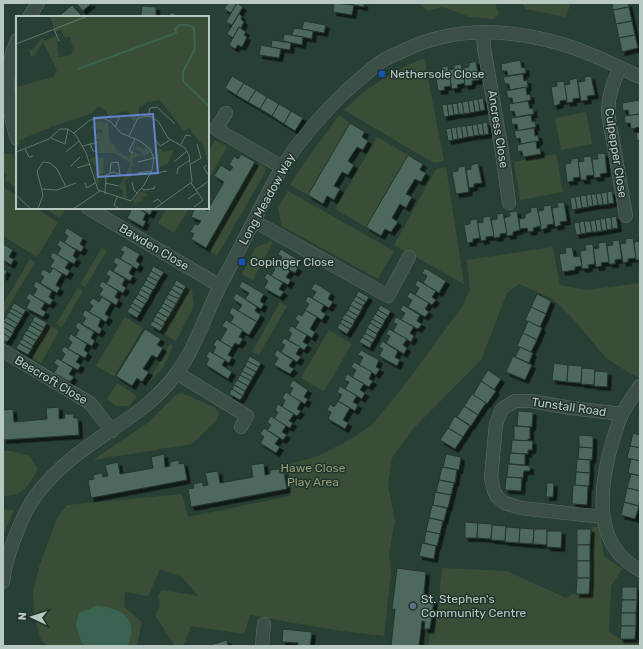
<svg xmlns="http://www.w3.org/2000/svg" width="643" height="649" font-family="Rubik,sans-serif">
  <defs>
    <filter id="shadow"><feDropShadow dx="3.5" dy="3.5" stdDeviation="0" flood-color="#0009"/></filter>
  </defs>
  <rect width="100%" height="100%" fill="#283f35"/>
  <g fill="#3a4e37">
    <path d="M419,3h76l4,11 -6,5 -23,-2 -27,-10 -16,4z"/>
    <path d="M522,3h47l1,3 -5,11 -39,-8z"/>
    <path d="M424,58l20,103 -10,2 -90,-53c23,-23 50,-40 80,-52z"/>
    <path d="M586,112l6,32 -31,6 -6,-32z"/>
    <path d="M339,115l11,8 -42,72 -18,-10c15,-25 33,-47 49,-70z"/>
    <path d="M377,137l31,18 -42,72 -31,-18z"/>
    <path d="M215,140l12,7 -19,33v-28z"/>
    <path d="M3,154h9l5,10v24l-13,-8 3,-5 -4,-3z"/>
    <path d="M556,154l7,38 -43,8 -6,-38z"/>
    <path d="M255,162l10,5 1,4 -49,85 -11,-8z"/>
    <path d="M446,167l18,117 -70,-39 42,-76z"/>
    <path d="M3,187l14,8v13h18l23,14 -21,35 -34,-21z"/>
    <path d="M288,191l106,60 -16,28 -96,-53 -4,-18z"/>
    <path d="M45,208h21l-6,10z"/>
    <path d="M167,208h22l-15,25 -16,-10z"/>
    <path d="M271,241l2,1 -20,38 -11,-6 13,-26z"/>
    <path d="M553,247l7,38 26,5 54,-7v95l-12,-6 -22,-14 -30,-36 -23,-23 -34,-15 -12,9 -26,67 -69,70 -20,28 -4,28 7,35 -6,31 2,21 -7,63 -50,-6 -84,-15 -6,19 -53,-8 -8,20h-8l-20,-31 5,-9 -2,-11 4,-5 36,6 -16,-19 -22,-8 -12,27 -23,-4 -1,15 18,15 -5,24h-89l-7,-6 -7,-25 -1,-23 7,-28 17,-46 10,-13 115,-11 6,23 102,-21 -2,-32 28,-7 35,-18 22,-15 37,-46 53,-73 7,-15 -3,-30z"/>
    <path d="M102,248l5,3 -22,36 -5,-3z"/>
    <path d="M30,259l5,3 -32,54v-12z"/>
    <path d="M186,286l6,4 2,16 -18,35 -16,-10z"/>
    <path d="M78,288l5,3 -21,36 -6,-3z"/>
    <path d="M280,302l7,4 -28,49 -7,-3z"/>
    <path d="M125,317l18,11 -29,48 -18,-10z"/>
    <path d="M47,323l12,8 -18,32 -13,-8z"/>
    <path d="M329,330l23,14 -28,47 -23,-13z"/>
    <path d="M170,344l3,2 -9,20 -18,20z"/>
    <path d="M117,383l20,13 -8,10h-13l-9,-7z"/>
    <path d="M182,393l32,14 5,6 -2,7 -25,24 -99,16 56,-38 26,-27z"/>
    <path d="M3,451h7l20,5 8,13c-10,17 -13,26 -35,27z"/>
    <path d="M3,509l11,1 -11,25z"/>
    <path d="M592,527h7l5,29 18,13 -11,17 -2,45c11,10 16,13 31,8v7h-212l2,-12 5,1 7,-67 65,3 59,27 6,-4 18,3z"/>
  </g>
  <path fill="#3b6352" d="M96,606c25,1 44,13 31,40h-42l-4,-4 -5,-17 3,-12z"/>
  <g fill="#4e675c" stroke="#22362e" filter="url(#shadow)">
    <path d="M76,3h16l-9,8z"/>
    <path d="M228,3h9l-6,10 -7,-4z"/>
    <path d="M237,3l6,4 -11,18 -6,-3z"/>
    <path d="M334,3l20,2 -2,10 -19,-3z"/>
    <path d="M345,3h19v4z"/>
    <path d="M612,3h16l1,4 -16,3z"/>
    <path d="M72,5l10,11 -24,1z"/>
    <path d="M142,6l14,1v10h-23l8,-1z"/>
    <path d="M629,7l3,14 -16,3 -3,-14z"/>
    <path d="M171,12l10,5h-13z"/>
    <path d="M239,14l3,2 -1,3 3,3 -3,6 -2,-1 -6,11 -6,-4z"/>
    <path d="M304,21l22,4 -2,8 -22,-4z"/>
    <path d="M632,21l3,14 -16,3 -3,-14z"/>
    <path d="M239,27l7,5 -2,3 3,2 -5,10 -4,-2 -3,4 -6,-4z"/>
    <path d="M294,28l19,3 -1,8 -20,-4z"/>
    <path d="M284,34l19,3 -1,8 -19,-4z"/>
    <path d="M635,35l3,13 -16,4 -3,-14z"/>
    <path d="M272,40l19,3 -1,7 -19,-3z"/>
    <path d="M261,45l20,4 -2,9 -20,-3z"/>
    <path d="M520,60l2,8 3,-1 1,6 -18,3 -1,-5h-5l-1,-7z"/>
    <path d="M476,61l3,19 -7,1v4l-7,1 -3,-18 7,-1v-4z"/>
    <path d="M461,64l4,19 -8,2 1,3 -6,1 -4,-19 6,-1v-4z"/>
    <path d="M448,66l3,20 -7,1 1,3 -7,1 -3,-18 7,-1 -1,-5z"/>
    <path d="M523,74l1,7 3,-1 1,7 -18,3 -1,-6h-4l-2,-7z"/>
    <path d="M232,76l12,7 -8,12 -11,-7z"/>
    <path d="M591,76l4,19 -8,1 1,4 -7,1 -3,-19 7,-1 -1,-4z"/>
    <path d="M577,78l3,20 -7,1v3l-6,1 -3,-18 6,-1 -1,-4z"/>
    <path d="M564,81l3,19 -7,1v3l-6,2 -3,-19 6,-1 -1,-4z"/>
    <path d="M244,83l12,7 -8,12 -12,-7z"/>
    <path d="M526,87l1,8 3,-1 1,6 -18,4 -1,-6h-4l-2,-7z"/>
    <path d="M256,90l11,7 -7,12 -12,-7z"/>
    <path d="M267,97l12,7 -7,12 -12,-7z"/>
    <path d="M483,98l2,12 -5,1 -2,-12z"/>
    <path d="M478,99l2,12 -5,1 -2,-12z"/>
    <path d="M473,100l2,12 -5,1 -2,-12z"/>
    <path d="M640,100v14l-11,2 -1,-6 -5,1 -1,-8z"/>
    <path d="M468,101l2,12 -6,1 -2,-12z"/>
    <path d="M528,101l2,8 3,-1 1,6 -18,3 -2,-6 -4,1 -1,-8z"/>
    <path d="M462,102l2,12h-5l-2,-11z"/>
    <path d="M457,103l2,11 -5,1 -2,-11z"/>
    <path d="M279,104l12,7 -7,13 -12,-8z"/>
    <path d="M447,104l2,12 -5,1 -2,-12z"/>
    <path d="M447,104h5l2,11 -5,1z"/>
    <path d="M291,111l12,7 -8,13 -11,-7z"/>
    <path d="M640,114v13l-9,2 -1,-6h-5l-1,-7z"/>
    <path d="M531,115l1,7 3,-1 1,6 -18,4 -1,-7 -5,1 -1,-7z"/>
    <path d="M487,122l2,12 -5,1 -2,-12z"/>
    <path d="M350,123l15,9 -3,5 6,4 -5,9 -6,-3 -9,14 6,4 -6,10 -6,-3 -8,14 6,3 -6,11 -7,-4 -4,8 -15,-9z"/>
    <path d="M482,123l2,12h-5l-2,-11z"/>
    <path d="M477,124l2,11 -5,1 -2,-11z"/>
    <path d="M472,125l2,11 -6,1 -2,-11z"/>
    <path d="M461,126h5l2,11 -5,1z"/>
    <path d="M461,126l2,12 -5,1 -2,-12z"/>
    <path d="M456,127l2,12 -5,1 -2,-12z"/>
    <path d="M451,128l2,12 -5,1 -2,-12z"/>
    <path d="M534,128l1,8 3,-1 1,6 -18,3 -1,-6 -4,1 -2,-8z"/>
    <path d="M640,132v8l-3,1 -1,-8z"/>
    <path d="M536,141l1,8 3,-1 1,6 -18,3 -1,-6 -4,1 -1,-7z"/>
    <path d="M605,153l2,20 -7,1 1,3 -7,1 -2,-19h6l-1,-5z"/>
    <path d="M241,154l14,8 -49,86 -15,-9 3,-5 -4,-2 5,-8 3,1 3,-4 -10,-4 4,-9h8l4,3 17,-29 -10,-6 7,-11 9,6 3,-4 -4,-2 5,-9 4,3z"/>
    <path d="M408,155l15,9 -3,6 6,3 -5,9 -6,-3 -9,15 6,3 -6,11 -6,-4 -8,14 6,4 -7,10 -6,-3 -4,7 -15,-9z"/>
    <path d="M591,156l3,19 -8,1 1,4h-6l-3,-18 6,-1 -1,-4z"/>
    <path d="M578,158l2,19 -7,1 1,3 -7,1 -2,-18 6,-1v-4z"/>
    <path d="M478,163l4,20 -8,1v3l-5,1 -3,-18 5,-1v-4z"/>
    <path d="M465,166l4,26 -13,2 -4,-22 6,-1v-4z"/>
    <path d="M612,191l2,12 -6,1 -1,-12z"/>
    <path d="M607,192l1,12 -5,1 -2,-12z"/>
    <path d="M601,193l2,12h-5l-2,-11z"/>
    <path d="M591,194h5l2,11 -5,1z"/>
    <path d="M591,194l2,12 -5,1 -2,-12z"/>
    <path d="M586,195l2,12 -6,1 -2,-12z"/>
    <path d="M580,196l2,12 -5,1 -2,-12z"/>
    <path d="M575,197l2,12 -5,1 -2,-12z"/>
    <path d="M564,202l3,19 -7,1 1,3 -6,2 -3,-19 6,-1 -1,-4z"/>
    <path d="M551,205l3,19 -7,1v3l-6,2 -3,-19 6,-1 -1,-4z"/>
    <path d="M537,207l4,19 -8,2 1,3 -6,1 -1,-4 -7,1 -1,-10 6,-1v-4l6,-2 -1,-4z"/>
    <path d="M127,208h11l8,5 -3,7 3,1 -3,6 -16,-9 4,-7z"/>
    <path d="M138,208h13l2,1 -3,6z"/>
    <path d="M517,211l3,19 -7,2v3l-6,1 -3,-18 6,-2 -1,-4z"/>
    <path d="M503,213l4,20 -7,1v3l-6,1 -3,-18 6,-1v-5z"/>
    <path d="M490,216l4,20 -8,1v3l-5,1 -4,-18 6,-1v-5z"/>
    <path d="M616,216l2,12 -6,1 -1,-12z"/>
    <path d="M611,217l1,12 -5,1 -2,-12z"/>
    <path d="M605,218l2,12 -5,1 -2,-12z"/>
    <path d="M477,219l3,19 -7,1v3l-6,1 -3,-18 6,-1v-4z"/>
    <path d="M600,219l2,12 -5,1 -2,-12z"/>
    <path d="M595,220l2,12h-5l-2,-11z"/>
    <path d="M584,221h6l2,11 -6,1z"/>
    <path d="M584,221l2,12 -5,1 -2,-12z"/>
    <path d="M579,222l2,12 -5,1 -2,-12z"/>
    <path d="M67,228l16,10 -3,6 4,3 -3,5 -17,-9 4,-7 -4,-3z"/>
    <path d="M639,237h1v23h-4l-2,-18 6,-1z"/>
    <path d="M633,238l3,20 -8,1v3l-5,1 -3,-19 6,-1 -1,-4z"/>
    <path d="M60,240l16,10 -3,6 4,3 -3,5 -17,-9 4,-7 -4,-3z"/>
    <path d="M619,240l3,19 -7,1v4h-6l-2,-18 6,-1 -1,-4z"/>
    <path d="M606,242l3,20 -8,1 1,3 -6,1 -3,-18 6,-1 -1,-5z"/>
    <path d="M3,244l10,6 -4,7 5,2 -3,6 -8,-5z"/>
    <path d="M593,244l2,20 -7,1 1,3 -7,1 -2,-18 6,-1 -1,-5z"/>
    <path d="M124,245l16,9 -4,7 4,3 -3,5 -17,-10 4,-7 -4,-2z"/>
    <path d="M572,247l2,10 6,-1 2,10 -7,1v3l-13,2 -3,-18 7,-1 -1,-5z"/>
    <path d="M281,249l16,10 -4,6 5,3 -3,5 -17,-9 4,-7 -4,-3z"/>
    <path d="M53,252l16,10 -4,6 5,3 -3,5 -17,-9 4,-7 -4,-3z"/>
    <path d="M116,257l17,9 -4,7 4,3 -3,5 -17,-10 4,-6 -4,-3z"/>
    <path d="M274,261l16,10 -4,6 5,3 -3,5 -17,-9 4,-7 -4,-3z"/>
    <path d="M153,266l11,6 -3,5 -10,-6z"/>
    <path d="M53,268l9,6 -6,11 4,3 -3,5 -17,-10 4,-6 -4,-3 3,-5 7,4z"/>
    <path d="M425,268l21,13 -7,12 -16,-10 4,-7 -5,-3z"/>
    <path d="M3,269l4,2 -3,6 -1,-1z"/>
    <path d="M109,269l16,10 -3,6 4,3 -3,5 -17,-9 4,-7 -4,-3z"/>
    <path d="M151,271l10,6 -3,4 -10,-5z"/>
    <path d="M267,273l16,10 -4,6 5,3 -4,5 -16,-9 4,-7 -4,-3z"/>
    <path d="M148,276l10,5 -2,5 -10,-6z"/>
    <path d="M146,280l10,6 -3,4 -10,-5z"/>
    <path d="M176,280l10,6 -2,4 -10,-5z"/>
    <path d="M417,280l19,11 -4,6 4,3 -4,5 -17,-10 4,-7 -4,-3z"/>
    <path d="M36,281l16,10 -3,6 4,3 -3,5 -17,-9 4,-7 -4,-3z"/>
    <path d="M102,281l16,10 -3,6 4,3 -3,5 -17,-10 4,-6 -4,-3z"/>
    <path d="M242,281l22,13 -4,7 4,3 -3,5 -16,-10 4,-6 -10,-6z"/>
    <path d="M315,283l16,10 -3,6 5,3 -4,6 -17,-10 4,-6 -5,-3z"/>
    <path d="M143,285l10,5 -3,5 -10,-6z"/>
    <path d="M174,285l10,5 -3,5 -10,-6z"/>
    <path d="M140,289l10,6 -2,5 -10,-6z"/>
    <path d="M171,289l10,6 -2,4 -11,-5z"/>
    <path d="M358,291l11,6 -3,5 -10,-6z"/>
    <path d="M410,292l19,11 -4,6 4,3 -4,5 -17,-10 4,-7 -5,-3z"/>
    <path d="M29,293l16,10 -4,6 5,3 -3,5 -17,-9 4,-7 -4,-3z"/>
    <path d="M236,293l21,14 -2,4 6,4 -4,7 -19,-11 4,-6 -9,-6z"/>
    <path d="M138,294l10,6 -3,4 -10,-6z"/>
    <path d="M168,294l11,5 -3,5 -10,-6z"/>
    <path d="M537,294l14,7 -5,13 -15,-7z"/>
    <path d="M308,296l16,9 -3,6 5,3 -4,6 -17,-10 4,-6 -4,-3z"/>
    <path d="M356,296l10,6 -3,4 -10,-6z"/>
    <path d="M102,297l9,6 -6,11 4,3 -3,5 -17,-10 4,-6 -4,-3 4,-5 6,4z"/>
    <path d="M135,298l10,6 -3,5 -10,-6z"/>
    <path d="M166,298l10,6 -3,5 -10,-6z"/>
    <path d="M353,300l10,6 -2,5 -11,-6z"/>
    <path d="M14,303l12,7 -3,5 -12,-7z"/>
    <path d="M132,303l10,6 -2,4 -10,-6z"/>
    <path d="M163,303l10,6 -2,4 -10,-6z"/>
    <path d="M350,305l11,6 -3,5 -10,-6z"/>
    <path d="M380,305l11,6 -3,5 -10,-6z"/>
    <path d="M403,305l17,10 -3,6 5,3 -4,5 -17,-9 4,-7 -5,-3z"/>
    <path d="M130,307l10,6 -3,5 -10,-6z"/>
    <path d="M161,307l10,6 -3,5 -10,-6z"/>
    <path d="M232,307l25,15 -8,13 -19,-12 4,-6 -5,-4z"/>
    <path d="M531,307l15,7 -6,13 -15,-7z"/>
    <path d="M11,308l12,7 -2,4 -12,-7z"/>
    <path d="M85,310l16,9 -3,7 4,3 -3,5 -17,-10 4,-6 -4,-3z"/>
    <path d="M305,310l12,7 -7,12 5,3 -3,6 -17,-10 4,-6 -4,-3 3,-5 4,2z"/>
    <path d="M348,310l10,6 -3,4 -10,-6z"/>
    <path d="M378,310l10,6 -3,4 -10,-6z"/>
    <path d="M9,312l12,7 -3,5 -12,-7z"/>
    <path d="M158,312l10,6 -3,4 -10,-6z"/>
    <path d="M345,314l10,6 -2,5 -11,-6z"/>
    <path d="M375,314l10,6 -2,5 -11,-6z"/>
    <path d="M35,316l12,7 -3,5 -12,-7z"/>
    <path d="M155,316l10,6 -2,5 -10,-6z"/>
    <path d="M6,317l12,7 -3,4 -12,-7z"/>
    <path d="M396,317l18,10 -4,6 4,3 -3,6 -18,-11 4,-7 -4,-2z"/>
    <path d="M342,319l11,6 -3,4 -10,-6z"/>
    <path d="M372,319l11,6 -3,4 -10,-6z"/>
    <path d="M226,320l17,10 -4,7 4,2 -4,6 -4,-2 -3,5 -12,-7 7,-12 -5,-3z"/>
    <path d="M3,321l12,7 -2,5 -10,-6z"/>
    <path d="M32,321l12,7 -2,4 -12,-7z"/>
    <path d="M153,321l10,6 -3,4 -10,-6z"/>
    <path d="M528,321l14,7 -5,12 -14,-7z"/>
    <path d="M78,322l16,10 -3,6 4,3 -3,5 -17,-9 4,-7 -4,-3z"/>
    <path d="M340,323l10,6 -3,5 -10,-6z"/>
    <path d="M370,323l10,6 -3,5 -10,-6z"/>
    <path d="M30,325l12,7 -3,5 -12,-7z"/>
    <path d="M291,326l16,9 -4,7 5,3 -4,5 -16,-10 4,-7 -4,-2z"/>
    <path d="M3,327l10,6 -3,5 -7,-5z"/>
    <path d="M367,328l10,6 -2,5 -10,-6z"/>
    <path d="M145,329l16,10 -4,6 6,3 -6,10 -5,-3 -9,14 6,3 -7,10 -5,-4 -5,8 -16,-10z"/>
    <path d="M389,329l18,10 -4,6 4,3 -3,6 -18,-11 4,-7 -4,-2z"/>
    <path d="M27,330l12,7 -3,4 -12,-7z"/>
    <path d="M3,333l7,5 -3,4 -4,-2z"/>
    <path d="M365,333l10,6 -3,4 -10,-6z"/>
    <path d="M523,333l14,7 -6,12 -14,-6z"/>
    <path d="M24,334l12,7 -3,5 -11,-7z"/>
    <path d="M71,334l16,10 -3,6 4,3 -3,5 -17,-9 4,-7 -4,-3z"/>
    <path d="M362,337l10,6 -2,5 -11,-6z"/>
    <path d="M284,338l16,9 -4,7 5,3 -4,5 -16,-10 4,-7 -4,-2z"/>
    <path d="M22,339l11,7 -2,4 -12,-7z"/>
    <path d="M217,339l15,9 -4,7 4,2 -3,6 -16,-10 3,-6 -3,-2z"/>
    <path d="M382,341l16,10 -3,6 5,3 -3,6 -18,-10 4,-7 -4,-2z"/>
    <path d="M19,343l12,7 -3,5 -12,-7z"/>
    <path d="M64,346l16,10 -4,6 5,3 -3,5 -17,-9 4,-7 -4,-3z"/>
    <path d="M520,347l13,6 -4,10 -14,-6z"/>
    <path d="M277,350l16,10 -4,6 5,3 -4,5 -16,-9 4,-7 -4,-3z"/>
    <path d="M361,350l18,10 -3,7 4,2 -4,6 -17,-10 4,-8 -5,-2z"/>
    <path d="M209,351l16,9 -3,5 10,7 -4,7 -22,-14 3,-6 -3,-2z"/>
    <path d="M250,356l11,7 -2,4 -12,-6z"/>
    <path d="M513,356l19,9 -7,15 -19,-8z"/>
    <path d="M57,358l16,10 -4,6 5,3 -4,5 -16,-9 4,-7 -4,-3z"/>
    <path d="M247,361l12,6 -3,5 -11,-6z"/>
    <path d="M354,362l18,10 -3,7 4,2 -4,6 -17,-10 4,-7 -5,-3z"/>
    <path d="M554,363l14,2 -1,17 -15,-2z"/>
    <path d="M568,365l14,1 -1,17 -14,-1z"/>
    <path d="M245,366l11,6 -3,5 -11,-6z"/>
    <path d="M582,368l13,1 -1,16 -13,-1z"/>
    <path d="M488,370l13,9 -7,11 -13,-9z"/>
    <path d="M242,371l11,6 -2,4 -11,-6z"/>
    <path d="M595,371l13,1 -1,15 -13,-1z"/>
    <path d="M347,374l17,10 -4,6 5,3 -3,6 -17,-10 4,-7 -5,-2z"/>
    <path d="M240,375l11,6 -3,5 -11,-6z"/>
    <path d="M237,380l11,6 -3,5 -11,-6z"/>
    <path d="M293,380l15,10 -4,7 4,2 -3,5 -16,-9 4,-7 -4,-2z"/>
    <path d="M481,381l15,10 -9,13 -14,-9z"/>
    <path d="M234,385l11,6 -2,5 -11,-7z"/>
    <path d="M340,386l17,10 -4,6 5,3 -3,6 -17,-10 4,-6 -5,-3z"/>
    <path d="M232,389l11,7 -3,4 -11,-6z"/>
    <path d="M286,392l15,10 -4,7 4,2 -4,5 -15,-9 3,-7 -3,-2z"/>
    <path d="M472,394l14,9 -8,12 -14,-9z"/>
    <path d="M338,401l12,7 -7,12 5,3 -3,6 -17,-10 3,-7 -4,-2 3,-6 4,3z"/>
    <path d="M278,404l16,10 -5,7 4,2 -3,5 -16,-9 4,-7 -3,-2z"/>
    <path d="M464,406l14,9 -7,11 -14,-9z"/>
    <path d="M59,407v12l6,-1 -1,-4h9l1,4h4l1,17 -76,5v-30l10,-1 1,13 33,-3 -1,-11z"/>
    <path d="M518,411l15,1 -1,15 -15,-1z"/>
    <path d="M271,416l15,10 -4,6 5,3 -4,5 -16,-10 4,-5 -4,-3z"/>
    <path d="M455,416l15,10 -7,11 -15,-9z"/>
    <path d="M514,426l16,1v12h-2v2l-14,-1z"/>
    <path d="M264,428l15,10 -4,6 5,3 -4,6 -16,-10 4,-6 -4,-3z"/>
    <path d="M448,428l15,9 -8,12 -15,-9z"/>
    <path d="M633,433l7,2v13l-10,-2z"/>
    <path d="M579,435l14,1v12l-14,-1z"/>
    <path d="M512,440l21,1 -1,9h-4v4l-17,-1z"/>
    <path d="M630,446l10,2v13l-13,-3z"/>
    <path d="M579,447l14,1 -1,12 -14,-1z"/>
    <path d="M510,453l15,1v11l-16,-1z"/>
    <path d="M164,454l1,13 5,-1v-4l9,-2v4l5,-1 3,17 -96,18 -3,-18 6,-1 -1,-4 9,-2 1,4 5,-1 -3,-11 13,-3 2,12 33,-6 -2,-11z"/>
    <path d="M446,454l15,3 -2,13 -16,-3z"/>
    <path d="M577,459l13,1v13l-14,-1z"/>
    <path d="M631,459l9,2v15l-12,-3z"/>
    <path d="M264,463l1,12 5,-1v-4l9,-1 1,4 4,-1 3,17 -96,18 -3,-18 6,-1 -1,-4 10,-2v4l5,-1 -3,-12 13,-2 2,12 33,-6 -2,-12z"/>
    <path d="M508,464l22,2v5h-6l-1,7 -16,-1z"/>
    <path d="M442,467l15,3 -2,13 -16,-3z"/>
    <path d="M576,472l14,1 -1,13h-14z"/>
    <path d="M631,474l9,2v15l-13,-3z"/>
    <path d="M506,477l16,1 -1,13 -16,-1z"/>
    <path d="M439,480l15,3 -3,13 -15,-4z"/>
    <path d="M547,483h7l-1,14h-7z"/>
    <path d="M573,485l15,1 -1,19 -15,-1z"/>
    <path d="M627,488l13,3 -1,15 -15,-4z"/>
    <path d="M435,492l16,3 -3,13 -15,-3z"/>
    <path d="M624,502l15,4 -4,13 -14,-4z"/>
    <path d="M432,505l15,3 -3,13 -15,-3z"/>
    <path d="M429,518l14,3 -3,13 -14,-3z"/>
    <path d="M465,522l13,1 -1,15h-12z"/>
    <path d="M478,523l14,1 -1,15 -14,-1z"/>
    <path d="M492,525l14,1 -1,15 -14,-1z"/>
    <path d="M506,527l14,1 -1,15 -14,-1z"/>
    <path d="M520,528l14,1 -1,15 -14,-1z"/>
    <path d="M534,529h13v16l-14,-1z"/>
    <path d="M577,529h14l-1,16h-13z"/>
    <path d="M426,531l14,3 -3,12 -13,-3z"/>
    <path d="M547,531h15l-1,17 -14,-1z"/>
    <path d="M422,543l14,3 -2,13 -15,-3z"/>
    <rect x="577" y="545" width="13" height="16"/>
    <rect x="577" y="561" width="13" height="17"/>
    <path d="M397,568l29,4 -3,31 4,1 1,-5 6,1 -4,29h-6l1,-7 -3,-1 -3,25h-28l4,-37h-3z"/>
    <path d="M577,578h13l-1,16h-13z"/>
    <rect x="622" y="587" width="15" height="13"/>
    <path d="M622,600h15l-1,13h-15z"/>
    <rect x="621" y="613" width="15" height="13"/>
    <path d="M621,626h15l-1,13h-15z"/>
    <path d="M283,629l29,3 -2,14h-12v-3l-16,-1z"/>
    <path d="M227,640l1,6h-18v-1z"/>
  </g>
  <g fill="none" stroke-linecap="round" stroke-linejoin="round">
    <defs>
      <g id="street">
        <path d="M29,17l9,-14"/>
        <path d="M483,32l1,16 18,104 7,51"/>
        <path d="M17,40c-14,30 -10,68 0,99"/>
        <path d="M620,68c-7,15 -12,28 -12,45l18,103"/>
        <path d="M226,113l-10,16 66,38"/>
        <path d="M88,208l132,78"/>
        <path d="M254,221l134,75 21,-39"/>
        <path d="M3,351l87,52 22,28"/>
        <path d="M177,373l70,43 -6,11"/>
        <path d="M640,386c-6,9 -13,18 -18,28 -6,13 -9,27 -13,40 -10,42 -14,93 31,116"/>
        <path d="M603,517l-82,-9 -16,-5 -8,-6 -3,-6 -3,-13 5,-54 6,-15 13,-8h16l40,7 51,6"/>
        <path d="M3,582c2,-23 19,-68 33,-87 11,-14 25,-28 39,-39 36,-29 73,-44 101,-82 21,-28 30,-62 46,-92 15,-28 29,-56 43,-83 6,-11 11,-22 18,-33 18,-28 39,-52 63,-75 12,-10 23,-21 36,-30 6,-4 14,-7 21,-10 50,-25 107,-22 159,-7 27,8 53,21 78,33"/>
        <path d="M262,646l2,-22"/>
      </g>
    </defs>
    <use href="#street" stroke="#5c6f67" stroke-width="14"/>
    <use href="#street" stroke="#3c4f47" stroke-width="13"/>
  </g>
  <g fill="#1a4fb4" stroke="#20342c" stroke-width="1.5">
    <rect x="378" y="70" width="8" height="8" rx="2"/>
    <rect x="238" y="258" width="8" height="8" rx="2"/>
  </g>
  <circle fill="#5c6f8a" stroke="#20342c" stroke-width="1.5" cx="413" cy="606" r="4"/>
  <g text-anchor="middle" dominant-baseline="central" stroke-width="3" stroke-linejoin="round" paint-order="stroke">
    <g font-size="12" fill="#b8c9c2" stroke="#20342c" text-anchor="start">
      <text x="390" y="74">Nethersole Close</text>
      <text x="250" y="262">Copinger Close</text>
      <text x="421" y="599">St. Stephen's<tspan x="421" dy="14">Community Centre</tspan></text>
    </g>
    <g font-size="12" fill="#b8c9c2" stroke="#20342c">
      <text transform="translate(498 129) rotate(81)">Ancress Close</text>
      <text transform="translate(616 153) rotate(81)">Culpepper Close</text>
      <text transform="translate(267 199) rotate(-61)">Long Meadow Way</text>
      <text transform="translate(154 247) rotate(31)">Bawden Close</text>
      <text transform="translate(51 380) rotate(31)">Beecroft Close</text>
      <text transform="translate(569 407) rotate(8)">Tunstall Road</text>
    </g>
    <g font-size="12" fill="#969d78" stroke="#20342c">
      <text x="313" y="468">Hawe Close<tspan x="313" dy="14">Play Area</tspan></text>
    </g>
  </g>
  <g transform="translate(16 16)">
    <rect width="193" height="193" fill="#283f35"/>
    <path d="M34,0h159v88l-24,-21 24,23v59l-5,-18 -15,-19 -5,3 -24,-31 -13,2 -8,6v8l-4,5 -12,-5 8,3 1,-4 -6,-4 -14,4 -1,6 -6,-11 -6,-4 -7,7 -37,13 1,4 -2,-4 -30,12 3,9 -4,-8 -4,1 1,10 -4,-9v-54l37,-10 4,-7 -14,-28 -9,14h-3l-2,-6 4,-1 10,-12 2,4 11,-5 3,21 12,-2 2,-7 -3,-11h-6l-3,-7 -6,2zM82,105l10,2 2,21 3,-1 4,8 12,7 7,-17 -3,11 8,3 1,-3 -7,-3 2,-3 7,4 2,-4 5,7 -19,5 2,8 -3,1 1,9 -7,4 2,18h-4v-7l-5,-6 3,-1 10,-21 -17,-10h-16l1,-12 -4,-6 5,-3 1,3 2,-3 -3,-3 -10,-1zM143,132l5,4 10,-2 -6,13 -10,5 -2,-6 4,-3 -5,1v-3zM79,141l9,1 -1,14 6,-1 -10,4 -1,13 -3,-11 1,-10 -6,-8zM126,175h3l2,5 -5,1 1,4 -9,3 -1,-4z" fill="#3a4e37"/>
    <path fill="none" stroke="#3b6352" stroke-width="2" d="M62,53l98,-36 -1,-4 5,-4h8l6,3 1,21 -12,23v9l26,25"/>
    <path fill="none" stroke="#62766d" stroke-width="1" d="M38,13l5,12M0,28l72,-28M132,99l2,-7 7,-1 18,17M99,111l5,-11M58,117l16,-13 13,-2 8,4 10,11 19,8 10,8 4,9 -2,12 -8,15 -13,16M113,120l9,-18 11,-2 9,5 10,17 17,10 4,7 3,27 -38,27M35,122l14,6 3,-15M139,123l5,7 10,-6M74,127l3,8h4M67,130l15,-4M164,130l6,-11 5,1M9,133l4,8 4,-1M0,136l33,-13 11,-10h8l8,6 10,18 12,37 33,11M50,136l13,-11M117,137l-4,-2 6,-12M122,146l16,-4M158,146l13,-11M175,148l10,-6 -4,-14M190,149l-2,3 5,8M55,150l9,-9M61,152l13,-4M94,156l1,-9 7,-1 2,12M122,157l13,-2M134,158l17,-3M161,158l1,-6 12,-8M116,166l2,8 4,4M69,167l2,5 8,-5M89,167l14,3M175,167l12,17 -9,7M26,173l15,1 19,-7M126,173l4,1 9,-2 -1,-2M180,174l13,-9M89,178l1,-19 7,-3 9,3M0,179l15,14M101,181l-3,8 4,3M172,183l10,-7M137,186l5,-3 4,5M22,193l5,-14 -6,-24 6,-9 7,1 7,6 9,18M57,193l27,-18"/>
    <path fill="#6385ce" fill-opacity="0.15" stroke="#6385ce" stroke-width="2" d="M137,98l5,59 -60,4 -4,-59z"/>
    <rect width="193" height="193" fill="none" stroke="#b8c9c2" stroke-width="2"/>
  </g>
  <rect width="643" height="649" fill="none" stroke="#b8c9c2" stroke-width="8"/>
  <g transform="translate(32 617) rotate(274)" stroke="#20342c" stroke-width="3" paint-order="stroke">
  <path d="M0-3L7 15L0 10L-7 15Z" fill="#b8c9c2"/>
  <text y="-6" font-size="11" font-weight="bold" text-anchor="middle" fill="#b8c9c2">N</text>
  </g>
</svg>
